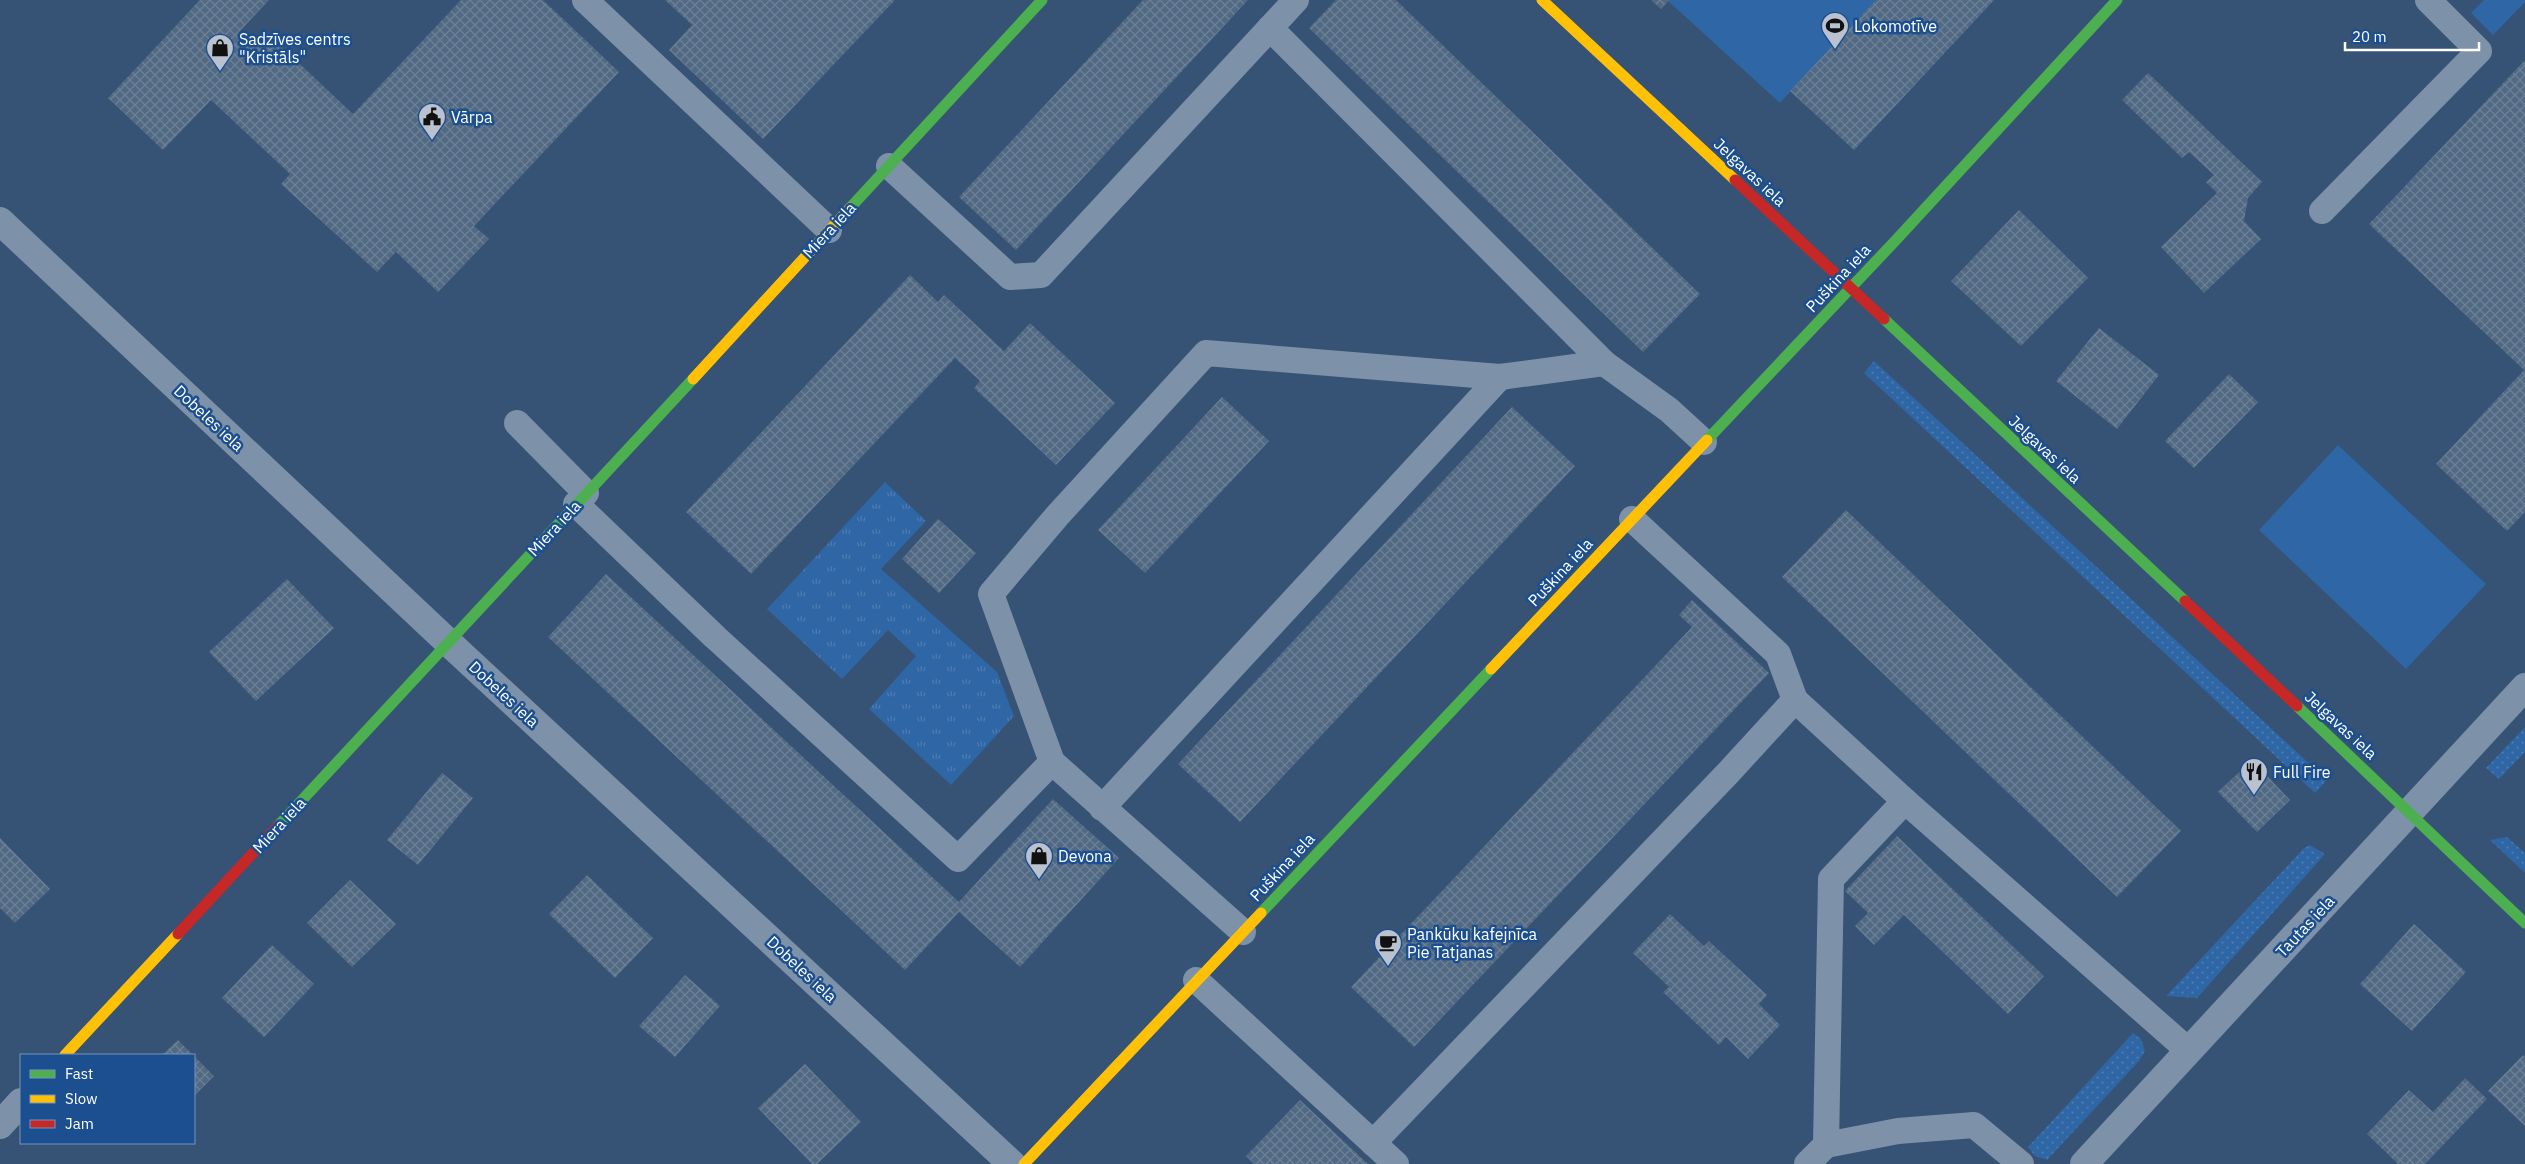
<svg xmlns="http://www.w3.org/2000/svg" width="2525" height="1164" font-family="'IBM Plex Sans',sans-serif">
  <defs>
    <pattern id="grass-dots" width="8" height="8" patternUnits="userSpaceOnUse" patternTransform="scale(1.25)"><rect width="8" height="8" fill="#2f66a5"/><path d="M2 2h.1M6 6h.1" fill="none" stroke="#4e7db2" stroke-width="1.8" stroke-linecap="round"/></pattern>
    <pattern id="park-tufts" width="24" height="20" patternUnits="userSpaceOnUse" patternTransform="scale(1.25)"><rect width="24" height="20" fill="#2f66a5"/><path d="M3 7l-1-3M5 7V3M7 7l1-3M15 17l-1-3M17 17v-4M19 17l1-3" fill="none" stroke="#4e7db2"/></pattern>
    <pattern id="building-cross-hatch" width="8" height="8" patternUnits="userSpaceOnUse" patternTransform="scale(1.25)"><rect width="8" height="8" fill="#526984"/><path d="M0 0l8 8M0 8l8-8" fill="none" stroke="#6c8096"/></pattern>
  </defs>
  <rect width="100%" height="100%" fill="#365274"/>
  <g fill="url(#grass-dots)">
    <path d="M1874,361l453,419 -12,13 -451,-420z"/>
    <path d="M2525,727v25l-26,27 -13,-11z"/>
    <path d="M2507,837l18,16v20l-35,-33z"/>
    <path d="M2310,845l15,9 -128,144 -31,-2 138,-148z"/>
    <path d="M2133,1033l8,6 4,12 -6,10 -92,99 -12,-4 -7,-9z"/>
  </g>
  <path fill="url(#park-tufts)" d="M885,482l41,39 -45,48 116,103 17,44 -63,69 -82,-76 47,-53 -28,-26 -46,49 -75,-70z"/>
  <g fill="#2f66a5">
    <path d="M1651,0h343l-140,150 -63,-59 -11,12 -112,-102z"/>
    <path d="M2484,0h41v2l-32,33 -22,-22z"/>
    <path d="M2338,445l148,139 -80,85 -147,-139z"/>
  </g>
  <g fill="url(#building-cross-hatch)">
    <path d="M200,0h69l-30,32 15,14 13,-13 86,81 108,-114h82l76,72 -145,154 15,13 -51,53 -42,-40 -19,20 -96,-88 9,-10 -79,-74 -48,50 -55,-52z"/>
    <path d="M665,0h230l-132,139 -94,-89 23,-25z"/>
    <path d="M1143,0h105l-232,250 -57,-53z"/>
    <path d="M1336,0h60l304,294 -57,58 -334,-324z"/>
    <path d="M1651,0h18l-8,9z"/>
    <path d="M1876,0h118l-140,150 -64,-59z"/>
    <path d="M2525,60v452l-18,19 -71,-67 88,-94 -155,-146z"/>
    <path d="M2148,73l114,109 -14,16 -4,23 17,18 -57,54 -43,-46 56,-54 -11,-11 8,-7 -25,-23 -7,6 -60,-58z"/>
    <path d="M2019,210l69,68 -67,68 -70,-65z"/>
    <path d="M910,275l28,27 6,-7 60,56 26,-28 85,80 -59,62 -82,-77 6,-7 -25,-23 -204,216 -65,-62z"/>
    <path d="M2099,328l60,47 -42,54 -61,-48z"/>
    <path d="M2229,374l29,28 -64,66 -29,-27z"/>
    <path d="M1222,397l47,44 -124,132 -47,-43z"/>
    <path d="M1512,407l63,59 -335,356 -62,-58z"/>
    <path d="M1846,510l335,321 -64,66 -335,-320z"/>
    <path d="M938,519l38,34 -37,40 -37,-34z"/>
    <path d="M606,574l353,328 94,-103 66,59 -99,109 -61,-55 -54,58 -357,-333z"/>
    <path d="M287,579l47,49 -78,73 -47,-49z"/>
    <path d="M1692,600l77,73 -355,374 -63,-60 341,-360 -13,-12z"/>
    <path d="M2252,760l38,40 -33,32 -39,-40z"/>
    <path d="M442,773l31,25 -55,67 -31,-25z"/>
    <path d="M1897,836l147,140 -36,38 -104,-99 -30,30 -19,-19 13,-13 -23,-22z"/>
    <path d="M0,838l50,51 -35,34 -15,-15z"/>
    <path d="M587,875l66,63 -38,40 -66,-64z"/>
    <path d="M350,880l46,44 -44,43 -45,-44z"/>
    <path d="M1670,914l34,32 5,-5 58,54 -8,9 21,21 -32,34 -22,-22 -7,8 -56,-53 6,-5 -36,-34z"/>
    <path d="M2414,924l52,48 -54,59 -52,-47z"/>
    <path d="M272,945l42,39 -50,53 -42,-39z"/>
    <path d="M685,975l35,31 -45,51 -36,-31z"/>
    <path d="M178,1040l15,15h-31z"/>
    <path d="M2523,1055l2,2v69l-37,-35z"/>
    <path d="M194,1056l20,20 -20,20z"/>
    <path d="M805,1064l56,58 -44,42h-5l-54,-56z"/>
    <path d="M2465,1078l22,21 -62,65h-27l-31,-30 42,-44 24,22z"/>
    <path d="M1300,1100l68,64h-114l-8,-8z"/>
  </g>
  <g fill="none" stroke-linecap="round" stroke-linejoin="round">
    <g stroke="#7d92a8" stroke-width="26">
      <path d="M585,0l244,230"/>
      <path d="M1270,28l334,335 65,47 35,32"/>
      <path d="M889,166l121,111 31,-2 255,-275"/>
      <path d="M2322,211l157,-160 -51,-51"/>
      <path d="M517,423l69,70"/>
      <path d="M576,504l139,133 243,222 94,-97"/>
      <path d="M1632,519l146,135 17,46 110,101 284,250"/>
      <path d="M1102,808l398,-431"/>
      <path d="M1243,932l-191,-170 -61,-168 66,-78 149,-163 294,24 104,-14"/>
      <path d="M1196,980l200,184"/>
      <path d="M1373,1143l355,-370 67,-73"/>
      <path d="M1826,1145l5,-266 74,-78"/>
      <path d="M1807,1164l19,-19 72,-14 76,-6 47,39"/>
    </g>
    <g stroke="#7d92a8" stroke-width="28">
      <path d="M0,221l449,422 563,521"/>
      <path d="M0,1125l21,-23"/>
      <path d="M2084,1164l441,-477"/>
    </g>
    <g stroke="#4caf50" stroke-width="11">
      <path d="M850,208l192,-208"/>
      <path d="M1884,319l301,282"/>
      <path d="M1707,440l189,-200 221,-240"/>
      <path d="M2297,706l228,217"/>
      <path d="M278,826l415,-447"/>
      <path d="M1261,913l230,-244"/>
    </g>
    <g stroke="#ffc107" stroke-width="11">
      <path d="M1542,0l193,180"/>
      <path d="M693,379l157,-171"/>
      <path d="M1491,669l216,-229"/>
      <path d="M65,1055l113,-121"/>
      <path d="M1024,1164l237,-251"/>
    </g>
    <g stroke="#c62828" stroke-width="11">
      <path d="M1735,180l149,139"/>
      <path d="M2185,601l112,105"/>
      <path d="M178,934l100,-108"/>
    </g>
  </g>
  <defs>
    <symbol id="stadium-pin" viewBox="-11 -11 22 30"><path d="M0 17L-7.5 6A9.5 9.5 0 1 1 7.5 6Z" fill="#b9c2ce" stroke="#1b4f8f"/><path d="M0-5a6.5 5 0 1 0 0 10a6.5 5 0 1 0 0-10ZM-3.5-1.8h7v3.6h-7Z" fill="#111"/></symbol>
    <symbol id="shop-pin" viewBox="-11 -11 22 30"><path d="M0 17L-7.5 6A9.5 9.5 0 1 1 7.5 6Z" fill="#b9c2ce" stroke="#1b4f8f"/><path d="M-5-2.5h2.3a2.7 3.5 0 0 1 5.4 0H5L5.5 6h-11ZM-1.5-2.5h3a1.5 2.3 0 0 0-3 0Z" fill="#111"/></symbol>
    <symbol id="civic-pin" viewBox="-11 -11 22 30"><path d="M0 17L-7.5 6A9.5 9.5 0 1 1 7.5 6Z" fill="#b9c2ce" stroke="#1b4f8f"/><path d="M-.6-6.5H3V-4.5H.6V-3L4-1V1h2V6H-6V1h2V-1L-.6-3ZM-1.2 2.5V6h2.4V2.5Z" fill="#111"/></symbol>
    <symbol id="restaurant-pin" viewBox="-11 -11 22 30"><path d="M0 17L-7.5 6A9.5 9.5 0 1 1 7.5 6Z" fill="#b9c2ce" stroke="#1b4f8f"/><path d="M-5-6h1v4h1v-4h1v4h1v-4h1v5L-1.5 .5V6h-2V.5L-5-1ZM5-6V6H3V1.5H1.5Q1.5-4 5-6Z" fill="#111"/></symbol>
    <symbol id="cafe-pin" viewBox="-11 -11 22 30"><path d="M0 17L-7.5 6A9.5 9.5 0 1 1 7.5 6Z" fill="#b9c2ce" stroke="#1b4f8f"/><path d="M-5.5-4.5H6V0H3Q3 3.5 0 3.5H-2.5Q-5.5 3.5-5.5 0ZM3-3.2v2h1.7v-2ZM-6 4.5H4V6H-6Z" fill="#111"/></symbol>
  </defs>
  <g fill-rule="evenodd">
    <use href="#stadium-pin" x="1819" y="10" width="32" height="43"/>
    <use href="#shop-pin" x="204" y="32" width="32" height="43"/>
    <use href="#civic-pin" x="416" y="101" width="32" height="43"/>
    <use href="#restaurant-pin" x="2238" y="756" width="32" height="43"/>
    <use href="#shop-pin" x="1023" y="840" width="32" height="43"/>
    <use href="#cafe-pin" x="1372" y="927" width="32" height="43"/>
  </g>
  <g text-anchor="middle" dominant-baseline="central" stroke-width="5" stroke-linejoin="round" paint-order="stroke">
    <g font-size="16" fill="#fff" stroke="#1b4f8f" text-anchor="start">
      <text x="1854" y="26">Lokomotīve</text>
      <text x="239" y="39">Sadzīves centrs<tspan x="239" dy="18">"Kristāls"</tspan></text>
      <text x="451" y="117">Vārpa</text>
      <text x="2273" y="772">Full Fire</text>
      <text x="1058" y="856">Devona</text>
      <text x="1407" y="934">Pankūku kafejnīca<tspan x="1407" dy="18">Pie Tatjanas</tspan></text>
    </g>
    <g font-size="16" fill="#fff" stroke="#1b4f8f">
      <text transform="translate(1750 172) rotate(43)">Jelgavas iela</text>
      <text transform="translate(829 230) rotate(-47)">Miera iela</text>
      <text transform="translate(1838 278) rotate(-47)">Puškina iela</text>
      <text transform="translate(209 418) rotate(43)">Dobeles iela</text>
      <text transform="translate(2045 449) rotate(43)">Jelgavas iela</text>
      <text transform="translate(554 528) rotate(-47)">Miera iela</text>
      <text transform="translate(1560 572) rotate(-47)">Puškina iela</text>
      <text transform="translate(504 694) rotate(43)">Dobeles iela</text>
      <text transform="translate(2341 725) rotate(43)">Jelgavas iela</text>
      <text transform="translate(279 825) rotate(-47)">Miera iela</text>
      <text transform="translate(1282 867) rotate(-47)">Puškina iela</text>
      <text transform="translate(2305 926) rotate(-47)">Tautas iela</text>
      <text transform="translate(802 969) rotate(43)">Dobeles iela</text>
    </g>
  </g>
  <rect x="20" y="1054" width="175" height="90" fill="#1b4f8f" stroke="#7695bc"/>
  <rect x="30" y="1070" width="25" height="8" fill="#4caf50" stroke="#7695bc"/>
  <text x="65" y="1079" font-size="15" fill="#ffffff">Fast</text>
  <rect x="30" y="1095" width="25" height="8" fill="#ffc107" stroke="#7695bc"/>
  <text x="65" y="1104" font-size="15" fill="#ffffff">Slow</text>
  <rect x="30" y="1120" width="25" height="8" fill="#c62828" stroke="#7695bc"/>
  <text x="65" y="1129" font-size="15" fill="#ffffff">Jam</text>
  <path d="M2345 42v8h134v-8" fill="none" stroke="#ffffff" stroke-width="2.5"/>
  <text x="2352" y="42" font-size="15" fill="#ffffff" stroke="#1b4f8f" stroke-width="4" paint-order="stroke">20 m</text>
</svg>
